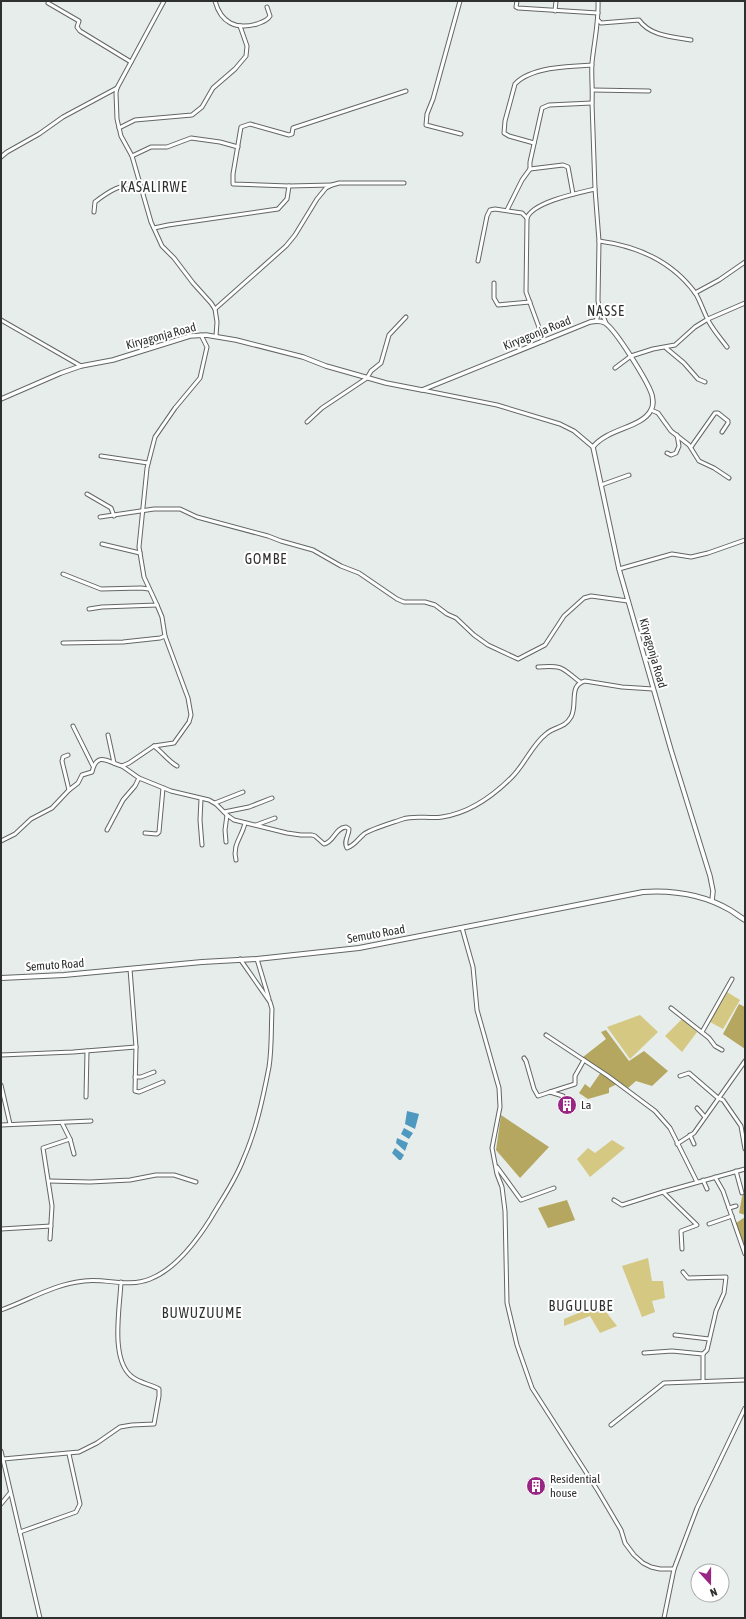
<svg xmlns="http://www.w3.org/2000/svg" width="746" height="1619" font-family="'Asap Condensed',sans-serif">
  <rect width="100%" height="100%" fill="#e7edea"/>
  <g fill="#d5c882">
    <path d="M727,992l13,8 -17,29 -13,-7z"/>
    <path d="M640,1015l18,17 -28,27 -23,-32z"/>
    <path d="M682,1019l15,13 -15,20 -17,-16z"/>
    <path d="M612,1140l13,8 -35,29 -13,-18 11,-11 7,5z"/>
    <path d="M648,1258l4,23h11l2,17 -13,3 3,11 -13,5 -20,-51z"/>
    <path d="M600,1304l17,22 -17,7 -10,-17 -26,10v-7z"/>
  </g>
  <g fill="#b5a75f">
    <path d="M739,1004l6,3v42l-22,-15z"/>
    <path d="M606,1030l23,31 15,-10 24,20 -16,15 -16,-5 -8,7 -45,-31 23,-18 -5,-7z"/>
    <path d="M601,1072l16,12 -8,4v5l-21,6 -9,-6 6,-9 5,4z"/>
    <path d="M501,1115l48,32 -29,31 -24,-28z"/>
    <path d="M745,1192v23l-6,-2 3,-16z"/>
    <path d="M567,1200l8,20 -27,8 -10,-20z"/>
    <path d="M745,1217v31l-9,-25z"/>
  </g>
  <g fill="#4f98c0">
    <path d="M407,1111l12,3 -4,15 -10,-5z"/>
    <path d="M404,1128l9,5 -4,6 -8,-5z"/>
    <path d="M397,1138l11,5 -3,8 -9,-8z"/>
    <path d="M395,1148l9,7 -3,5h-2l-7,-7z"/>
  </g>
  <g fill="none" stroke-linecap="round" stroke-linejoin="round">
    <defs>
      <g id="minor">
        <path d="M164,1l-47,87 -1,5 1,26 4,17 11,20 19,66 11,24 12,12 19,25 18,20 4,6 2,13 -1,14"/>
        <path d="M215,1c6,22 21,29 42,23 5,-2 10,-3 13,-8l-3,-9"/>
        <path d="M460,1l-27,98 -6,15 -1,11 35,9"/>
        <path d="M517,1l-1,6 2,1 80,5"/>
        <path d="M598,1c1,21 -4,41 -6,62 -1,13 1,27 0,40l3,86 4,52 -1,60 2,8 6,14"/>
        <path d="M48,3l31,18 -2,6 3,4 51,31"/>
        <path d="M555,11l1,-10"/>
        <path d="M598,20l3,3 38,-3c11,16 34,17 52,20"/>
        <path d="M593,90l56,1"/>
        <path d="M119,128l16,-8 57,-5 10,-8 11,-19 22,-19 11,-13 1,-10 -7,-20"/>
        <path d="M534,143l-25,-7 -5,-3 1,-12 10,-37c16,-17 55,-18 77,-19"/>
        <path d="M132,156l19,-9h16l24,-9 29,4 18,5"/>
        <path d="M1,157l6,-5 32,-18 24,-17 54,-29"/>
        <path d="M530,169l33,-4 5,2 5,27"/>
        <path d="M332,185l-43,1 -56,-2v-10l8,-47 9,-3 39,11 3,-1 1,-6 113,-37"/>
        <path d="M507,210l15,-30 8,-11v-7l12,-54 7,-3 43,-2"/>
        <path d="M94,212l1,-10c14,-11 27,-19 45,-18"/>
        <path d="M154,228l14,-3 110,-16 9,-10 2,-13"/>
        <path d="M599,241c38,5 74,21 97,53 5,9 8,19 13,28 5,9 12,17 18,25"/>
        <path d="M478,261l9,-45 3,-6 5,-1 27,4 5,5"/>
        <path d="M494,283v15l4,7 32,-3"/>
        <path d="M695,293l24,-13 26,-18"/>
        <path d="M215,309l71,-63 9,-11 22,-36 9,-11 6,-3 7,-2h65"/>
        <path d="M1,320l80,46"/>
        <path d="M596,321l4,-12"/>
        <path d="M544,341l-18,-49 1,-74c6,-16 51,-25 68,-29"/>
        <path d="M666,348l18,15 14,16 7,3"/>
        <path d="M615,368l16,-12 22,-7 22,-4 20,-18 13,-8 37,-16"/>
        <path d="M422,390l75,15 63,19 14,7 19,16"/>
        <path d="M651,410l7,3 13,18 18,14 10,16 15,7 15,10"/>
        <path d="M307,422l15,-14 45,-30 4,-7 10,-8 8,-28 17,-18"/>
        <path d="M691,447l24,-34h3l10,8v2l-6,9"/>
        <path d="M667,453l4,2 5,-2 3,-7 -2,-11"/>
        <path d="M101,456l47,7"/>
        <path d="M601,485l28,-10"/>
        <path d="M87,494l24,14 3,8"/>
        <path d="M100,517l54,-8h26l17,8 71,19 13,5 32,9 28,16 18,7 38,26 7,3h21l10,3 12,9 9,4 18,17 14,10 30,14 27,-14 19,-29 20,-18 7,-2 37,5"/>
        <path d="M102,544l38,9"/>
        <path d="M619,569l53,-15 19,3 17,-4 37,-13"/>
        <path d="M63,574l38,15 40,-1 8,1"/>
        <path d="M89,609l13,-2 55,-2 -13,-28 -5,-30 8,-79 8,-31 20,-29 25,-30 7,-31 -6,-12"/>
        <path d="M63,643l60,-1 37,-4 5,-2"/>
        <path d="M538,667c27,-2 23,1 42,15"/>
        <path d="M73,726l20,40"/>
        <path d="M108,735l6,28"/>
        <path d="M154,746c8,6 14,15 23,20"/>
        <path d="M68,755l-5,2 -1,4 7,29"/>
        <path d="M122,766l17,12 32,13 38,9 7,4 11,11 7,5 53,13 14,2h11l3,1 9,8c10,-2 11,-16 22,-17l3,2c0,7 -6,12 -2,19 8,-3 10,-8 16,-13 4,-5 32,-13 40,-16 11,-4 27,0 39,-2 28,-4 51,-21 70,-40 13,-13 20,-32 34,-43 9,-8 18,-5 25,-17 7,-12 -3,-32 14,-36l37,6 31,2"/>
        <path d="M201,799l-1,21 2,25"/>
        <path d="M215,803l28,-11"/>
        <path d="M224,812l25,-5 23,-9"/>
        <path d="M256,825l19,-7"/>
        <path d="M107,830l16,-30 12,-14 4,-8"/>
        <path d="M145,833l12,1 2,-2 4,-44"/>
        <path d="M1,841l14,-7 16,-15 21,-11 17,-18 9,-7 4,-8 10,-3c5,-22 17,-9 30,-6l7,-3 25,-17 20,-3 15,-21 2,-7 -3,-17 -23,-62 -3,-19 -5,-12"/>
        <path d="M226,842l-1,-12 2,-15"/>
        <path d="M236,860c-4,-15 6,-23 9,-37"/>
        <path d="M462,928l11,39 4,43 22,78 1,19 -8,41 5,26 5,13 3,24 2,92 10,42 15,43 66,103 23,39 4,13 9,12 9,8 8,4 9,2h14"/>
        <path d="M257,959l12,40"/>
        <path d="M130,969l6,78 -1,44 4,1 24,-10"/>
        <path d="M671,1008l38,30 6,8 7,4"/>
        <path d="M702,1032l30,-53"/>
        <path d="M546,1035l62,41 47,35 15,17 27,54"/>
        <path d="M1,1055l72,-3 63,-5"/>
        <path d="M524,1058l2,3 8,28 4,7 12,-4 13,4"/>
        <path d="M680,1076l9,-3 29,25 5,2 18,26 4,23"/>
        <path d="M135,1077h6l13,-5"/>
        <path d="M1,1085l9,39"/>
        <path d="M550,1092l25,-8v-8l9,-16"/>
        <path d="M86,1097l1,-46"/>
        <path d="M697,1108l8,9"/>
        <path d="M62,1123l8,16 4,15"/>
        <path d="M1,1125l90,-4"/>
        <path d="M690,1135l4,9"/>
        <path d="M677,1144l17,-11 51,-72"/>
        <path d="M497,1167l24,33 33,-12"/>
        <path d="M736,1171l6,22"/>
        <path d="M715,1177l8,14 22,63"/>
        <path d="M703,1180l4,9"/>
        <path d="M49,1181l41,1 40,-2 26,-5h18l22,7"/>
        <path d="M663,1192l82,-23"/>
        <path d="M614,1200l8,5 41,-13 34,33 -16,6 1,18"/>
        <path d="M729,1208l7,-2"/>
        <path d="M709,1224l23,-8"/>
        <path d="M1,1229l50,-3"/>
        <path d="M50,1239l2,-33 -9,-58 27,-9"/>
        <path d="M683,1272l5,6 38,-1 -2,16 -8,18 -9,39 -4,4"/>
        <path d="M1,1310c28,-10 53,-26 83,-29 22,-3 44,7 66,-2 26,-10 46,-37 61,-61 11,-19 24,-37 32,-58 13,-29 20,-62 26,-93 3,-19 2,-39 3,-58l-2,-7 -30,-43"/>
        <path d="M675,1335l34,4"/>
        <path d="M644,1353l28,-2 31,3v27"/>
        <path d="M611,1425l53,-42 81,-3"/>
        <path d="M1,1451l39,167"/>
        <path d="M3,1459l76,-7 18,-9 23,-16 12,-2 22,-1 5,-28v-7c-9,-5 -20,-6 -28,-13 -21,-18 -11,-69 -10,-94"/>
        <path d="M1,1504l9,-11"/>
        <path d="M20,1532l56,-20 4,-8 -11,-50"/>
        <path d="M664,1618l10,-49 23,-61 48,-100"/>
      </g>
      <path id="tertiary" d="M1,399l60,-26 20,-7 32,-6 77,-24 16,-1 30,5 67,17 23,9 60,17 36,7 168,-68c5,-1 10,-2 15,1 11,7 43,59 47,72 1,5 2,10 -1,15 -9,18 -43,18 -58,37l26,122 52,181 39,126 3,15 -1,10"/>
      <path id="secondary" d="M1,978l63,-3 138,-13 55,-3 102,-11 284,-56c30,-2 61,3 87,18 5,3 10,7 15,10"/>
    </defs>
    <use href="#minor" stroke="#626765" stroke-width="5"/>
    <use href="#tertiary" stroke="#626765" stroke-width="5.5"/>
    <use href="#secondary" stroke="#626765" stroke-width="6"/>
    <use href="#minor" stroke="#fff" stroke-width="3"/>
    <use href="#tertiary" stroke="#fff" stroke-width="3.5"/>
    <use href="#secondary" stroke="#fff" stroke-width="4"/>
  </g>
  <defs>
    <symbol id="building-disc" viewBox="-11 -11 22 22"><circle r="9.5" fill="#9a2683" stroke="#fff"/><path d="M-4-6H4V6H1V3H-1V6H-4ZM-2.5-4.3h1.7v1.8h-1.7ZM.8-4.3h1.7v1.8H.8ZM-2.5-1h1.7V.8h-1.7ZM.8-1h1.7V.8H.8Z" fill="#fff"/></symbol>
  </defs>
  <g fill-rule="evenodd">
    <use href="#building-disc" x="556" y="1094" width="22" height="22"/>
    <use href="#building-disc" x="525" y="1475" width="22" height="22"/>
  </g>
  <g text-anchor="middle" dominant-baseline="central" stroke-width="4" stroke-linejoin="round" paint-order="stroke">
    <g font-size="12" fill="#2e302f" stroke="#fff">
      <text transform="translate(537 333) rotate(-22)">Kiryagonja Road</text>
      <text transform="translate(161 336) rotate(-15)">Kiryagonja Road</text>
      <text transform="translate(653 653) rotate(74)">Kiryagonja Road</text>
      <text transform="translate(376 934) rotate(-10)">Semuto Road</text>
      <text transform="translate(55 965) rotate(-4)">Semuto Road</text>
    </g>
    <g font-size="12" fill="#2e302f" stroke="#fff" text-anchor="start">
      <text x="581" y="1105">La</text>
      <text x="550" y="1479">Residential<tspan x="550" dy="14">house</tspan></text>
    </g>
    <g font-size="14" letter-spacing="1" fill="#2e302f" stroke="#fff">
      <text x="154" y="187">KASALIRWE</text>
      <text x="606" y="311">NASSE</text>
      <text x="266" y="559">GOMBE</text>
      <text x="581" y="1306">BUGULUBE</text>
      <text x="202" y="1313">BUWUZUUME</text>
    </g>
  </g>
  <rect width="746" height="1619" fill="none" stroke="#2e302f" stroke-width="4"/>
  <g transform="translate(710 1583) rotate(159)"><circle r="19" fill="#ffffff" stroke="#abacac"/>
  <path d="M0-3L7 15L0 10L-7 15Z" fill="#9a2683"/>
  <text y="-6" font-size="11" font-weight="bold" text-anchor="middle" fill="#2e302f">N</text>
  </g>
</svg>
